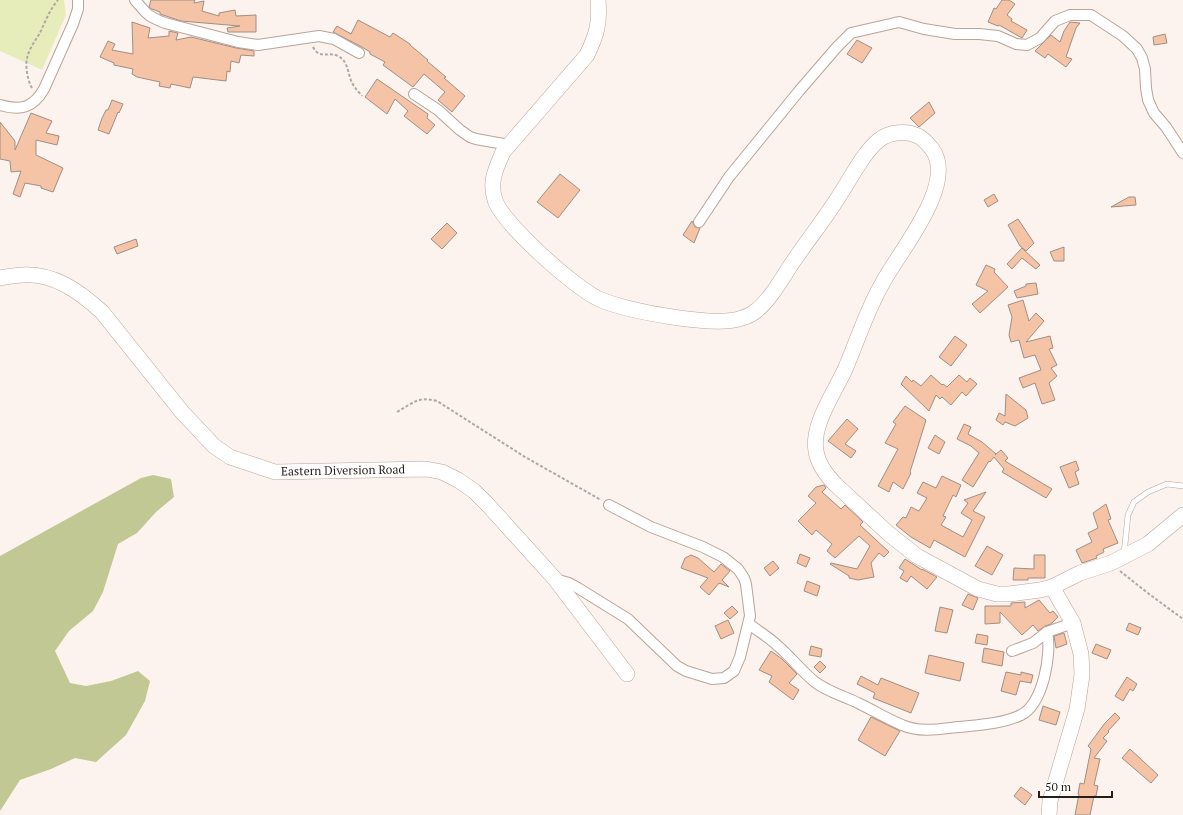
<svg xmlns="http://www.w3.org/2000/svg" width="1183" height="815" font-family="'PT Serif',serif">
  <rect width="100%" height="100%" fill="#fcf3ee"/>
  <path fill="#e6edbb" d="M0,0h64l2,15 -24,55 -42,-19z"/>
  <path fill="#c1c894" d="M153,475l18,4 3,18 -18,15 -19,21 -19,11 -15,48 -10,19 -24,20 -14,20 15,32 16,3 25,-5 27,-10 12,10 -5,20 -19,34 -30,27 -21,-4 -24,11 -31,11 -20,31v-255l141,-78z"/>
  <g fill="#f5c3a5" stroke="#a28e83">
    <path d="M151,0h44l-1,3 10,-2 -2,10 17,5v-3l16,-3 1,6 20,-1v17h-28l-1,-4 13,-2 -59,-5 -21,-7v-2l-8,-3 -3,-2z"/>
    <path d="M1002,0h7l6,4 -8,11 5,4 -1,2 16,9 -5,8 -23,-13 -1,1 -10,-4 6,-14 2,1z"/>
    <path d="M358,20l32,17 3,-4 17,11v1l18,15 -1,1 19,16 -2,1 21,18 -13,16 -14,-12 7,-8 -21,-18 -11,13 -30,-22 2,-3 -15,-8v-2l-8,-5 -29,-15 4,-6 14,8z"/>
    <path d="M132,22l18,6 -2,10 21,-2v-5l9,2 -2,7 15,-3 45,11 18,3v5l-13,-1 -2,8 -8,-2 -1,11 -3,-1 -1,10 -33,-4 -3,11 -19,-4 -1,4 -11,-2 1,-4 -23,-5 -5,-3 1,-5 -19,-4v-2l-14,-6 8,-16 7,3 -3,6 21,4z"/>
    <path d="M1070,22l10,1 -4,5 -10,29 6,2 -6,8 -18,-13 -3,4 -10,-7 16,-16 9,7 4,-11z"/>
    <path d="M1165,34l2,9 -13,2 -1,-8z"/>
    <path d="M857,40l15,8 -10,15 -15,-9z"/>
    <path d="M377,79l51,35 -1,4 8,7 -8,9 -23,-18 4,-5 -13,-12 -8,15 -22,-17z"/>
    <path d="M112,100l11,4 -4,9 -1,-1 -9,22 -11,-4 4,-12 4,-8h2z"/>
    <path d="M929,102l6,11 -16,14 -9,-9z"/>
    <path d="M31,113l21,8 -6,12 13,3 -2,9 -21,-5v15l27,13 -10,24 -12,-4v-2l-16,-3 -5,14 -7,-3 8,-23 -10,1 -1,-11 -10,-2v-37l15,19v9z"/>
    <path d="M560,174l20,16 -22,28 -21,-16z"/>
    <path d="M994,194l4,7 -10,6 -4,-7z"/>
    <path d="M1129,197h6l1,8 -25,2z"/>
    <path d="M1018,219l16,24 -8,8 -6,-5 -12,-21z"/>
    <path d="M692,221l3,6 5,1 -6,15 -11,-8z"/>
    <path d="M447,223l10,10 -15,16 -11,-10z"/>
    <path d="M136,239l2,7 -21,8 -3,-7z"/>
    <path d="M1064,247v14h-10l-4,-9z"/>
    <path d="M1022,248l18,17 -4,4 -14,-11 -10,11 -5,-5z"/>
    <path d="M986,265l9,4 -1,3 14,15 -28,26 -8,-9 16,-13 -12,-6z"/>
    <path d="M1036,283l2,11 -21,4 -3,-7 12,-5v-2z"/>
    <path d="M1023,300l6,21 7,-8 8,8 -18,21 24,-6 3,12 -4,1 8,16 -6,3 6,8 -8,7 6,17 -13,4 -7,-21 -12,5 -4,-10 22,-8 -6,-15 -11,3 -5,-18 -8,2 -2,-7 3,-18 -4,-12z"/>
    <path d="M955,336l12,9 -16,21 -12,-9z"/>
    <path d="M931,375l11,10 1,-1 4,3 12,-12 8,7 3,-4 7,6 -11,12 -4,-4 -11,13 -9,-8 -2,2 -4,-4 -7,16 -28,-27 5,-8 6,6 1,-2 8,6z"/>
    <path d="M1006,394l20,16 2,8 -13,8 -10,-4 -2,3 -7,-5 3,-7 6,3z"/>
    <path d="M905,406l21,14 -16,52 1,1 -8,16 -10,-7 -4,10 -11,-6 20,-37 -13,-6 11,-19 -3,-2z"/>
    <path d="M847,419l11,10 -13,15 11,7 -5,7 -23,-17z"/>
    <path d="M964,424l7,3 -3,7 14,8 14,12 -1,1 6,-5 7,8 -3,3 47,28 -6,9 -44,-26 2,-3 -10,-12 -4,5 -1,-1 -16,26 -11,-7 17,-27 -8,-7 -14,-7z"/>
    <path d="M935,435l10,7 -6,12 -11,-6z"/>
    <path d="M1076,461l3,9 -4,2 4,12 -10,4 -9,-21z"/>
    <path d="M942,476l19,9 -5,12 -3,-2 -10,21 3,1 -5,8 22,12 9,-17 -11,-7 7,-10 -4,-3 22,-8 -13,19 12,6 -20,40 -31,-17 -4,8 -19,-11 -15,-12 7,-8 3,1 5,-11 8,4 8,-13 -10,-5 6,-11 13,6z"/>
    <path d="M824,485l2,3 -4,4 19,17 4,-4 18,17 -3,3 29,27 -5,5 -5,-4 -8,10 3,14 -16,3 -9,-2v-2l-19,-12 1,-1 26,6 13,-23 -11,-10 -24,22 -8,-7 5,-7 -16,-14 -4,5 -14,-14 18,-18 -8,-7 8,-9z"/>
    <path d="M1106,504l5,15 -3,1 10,23 -15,6 1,3 -8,4 1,2 -15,5 -6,-13 16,-8 -4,-9 10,-5 -5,-15z"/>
    <path d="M987,546l16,9 -11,20 -17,-9z"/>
    <path d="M800,554l10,4 -4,9 -9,-4z"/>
    <path d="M691,555l7,3 16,14 7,-8 9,7 -8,9 7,7 -10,-4 -10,12 -9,-8 8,-9 -27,-10 4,-10z"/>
    <path d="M1034,555h11v23h-17v2h-15l1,-12 20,1z"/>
    <path d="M905,559l17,11v-1l15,8 -10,12 -16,-13 -4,6 -7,-4 4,-7 -5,-3z"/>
    <path d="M773,561l6,7 -9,8 -6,-8z"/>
    <path d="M807,581l13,5 -3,10 -13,-5z"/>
    <path d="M968,594l10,4 -5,12 -11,-5z"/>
    <path d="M1039,600l11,13 3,-2 5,6 -7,7 -6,2 -7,5 -5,-6 -11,10 -22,-23v11l-15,1v-18h26v-3l14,-1v6z"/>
    <path d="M732,606l6,6 -8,7 -6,-6z"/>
    <path d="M940,607l13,3 -6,23 -12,-2z"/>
    <path d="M728,620l6,13 -13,6 -6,-13z"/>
    <path d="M1129,623l12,5 -3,7 -12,-5z"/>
    <path d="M1064,633l3,11 -11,4 -2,-12z"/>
    <path d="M977,634l11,2 -1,9 -12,-2z"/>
    <path d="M1096,644l15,6 -4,9 -15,-6z"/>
    <path d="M811,646l11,3 -1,8 -12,-2z"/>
    <path d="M984,648l20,4 -2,14 -20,-4z"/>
    <path d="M771,651l11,8 15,15 -8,9 10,7 -6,10 -24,-18 3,-6 -13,-6z"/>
    <path d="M929,655l35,8 -4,18 -35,-8z"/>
    <path d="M820,661l6,6 -6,6 -6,-6z"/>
    <path d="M1006,672l15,3v-3l12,3 -2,8 -11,-2 -4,14 -15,-4z"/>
    <path d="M861,676l17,9 3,-7 38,15 -8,20 -38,-15 2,-5 -18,-9z"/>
    <path d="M1127,677l10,7 -4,7 -3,-2 -7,12 -8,-5z"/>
    <path d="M1043,706l17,6 -4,13 -17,-5z"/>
    <path d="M1115,713l5,5 -12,13 1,1 -6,6 4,3 -13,17 6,1 -6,26 4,1 -2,10h-2l-4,19h-15l4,-21h-1l2,-11 4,1 7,-35 -3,-3 17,-23z"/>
    <path d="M871,717l29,14 -15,25 -27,-16z"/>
    <path d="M1130,749l28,26 -7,8 -29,-25z"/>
    <path d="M1021,787l11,8 -7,10 -11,-9z"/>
  </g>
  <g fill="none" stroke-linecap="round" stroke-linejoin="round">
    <defs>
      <path id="lane" d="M1124,554l4,-39 6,-13 14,-10 19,-8 16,2"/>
      <g id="street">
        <path d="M135,0c12,14 12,16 30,23l73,19 20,3 61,-9 15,3 25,14"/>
        <path d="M414,94l24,16 22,20 10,7 6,2 34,6"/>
        <path d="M0,105c21,6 33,3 44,-16l29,-65 5,-15v-9"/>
        <path d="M699,222l30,-45 70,-86 38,-44 14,-14 48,-11 25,7 31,5h24l19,2 18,8 11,1 13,-7 15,-17 15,-6h21l32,21 14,13 5,9 3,11 1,19 2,12 6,13 12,14 17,26"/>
        <path d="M555,579l14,4 9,5 50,31 49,47 9,5 26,8 12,-1 10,-7 6,-14 10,-41 -4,-32 -2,-6 -6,-9 -15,-12 -20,-10 -52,-20 -42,-22"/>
        <path d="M749,624c9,7 21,14 29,22 13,11 23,25 37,36 13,10 29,14 43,21 15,7 29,16 44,22 18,8 38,4 57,2 20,-2 43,-3 62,-12 22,-11 31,-61 26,-83l26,-9"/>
        <path d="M1012,651l21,-8 14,-11"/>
      </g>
      <g id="secondary">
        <path d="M598,0c2,23 -1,34 -11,55l-84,97c-7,16 -14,30 -8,48 7,23 81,89 104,99 27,12 117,29 143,19 4,-1 10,-4 14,-7 16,-13 27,-35 39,-52 15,-22 32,-43 46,-66 11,-17 23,-41 38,-53 10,-8 27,-10 39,-4 6,3 9,7 14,13 26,35 -34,104 -50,135 -15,26 -24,55 -36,83 -10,24 -35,57 -30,84 2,14 11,25 20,34l53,49 28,22 61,33 19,5h12l31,-4 12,-3 28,-14 31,-10 37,-19 35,-29"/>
        <path d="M0,278c7,-2 14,-2 22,-3 32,-2 57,16 80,37l80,100 32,34 16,11 45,15 151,-3 16,3 16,8 16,11 14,14 67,74 72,95"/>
        <path d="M1049,815l1,-14 27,-92 5,-34 -1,-21 -8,-31 -21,-36"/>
      </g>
    </defs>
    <use href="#lane" stroke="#b9a498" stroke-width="6"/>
    <use href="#street" stroke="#b9a498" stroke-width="12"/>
    <use href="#secondary" stroke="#b9a498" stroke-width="16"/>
    <g stroke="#b0a7a3" stroke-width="2" stroke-dasharray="3 2" stroke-linecap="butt">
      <path d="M313,47c7,13 15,4 25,9 12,6 9,21 16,30 2,4 6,7 8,10"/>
      <path d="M32,88c-4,-6 -7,-22 -5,-30 2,-9 8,-17 13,-25 5,-11 10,-24 18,-33"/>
      <path d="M397,412c16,-9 21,-16 40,-11l88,56 76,43"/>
      <path d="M1120,571l29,23 34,25"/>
    </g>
    <use href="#lane" stroke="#fff" stroke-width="5"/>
    <use href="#street" stroke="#fff" stroke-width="10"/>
    <use href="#secondary" stroke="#fff" stroke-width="15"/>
  </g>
  <g text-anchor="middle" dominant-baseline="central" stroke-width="4" stroke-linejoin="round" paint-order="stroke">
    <g font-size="12" fill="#261e1a" stroke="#fff">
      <text transform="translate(343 470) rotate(-1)">Eastern Diversion Road</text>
    </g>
  </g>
  <path d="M1039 791v6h73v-6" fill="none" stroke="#261e1a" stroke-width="2"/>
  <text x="1045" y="791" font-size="12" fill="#261e1a" stroke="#ffffff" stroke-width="3" paint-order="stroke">50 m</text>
</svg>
